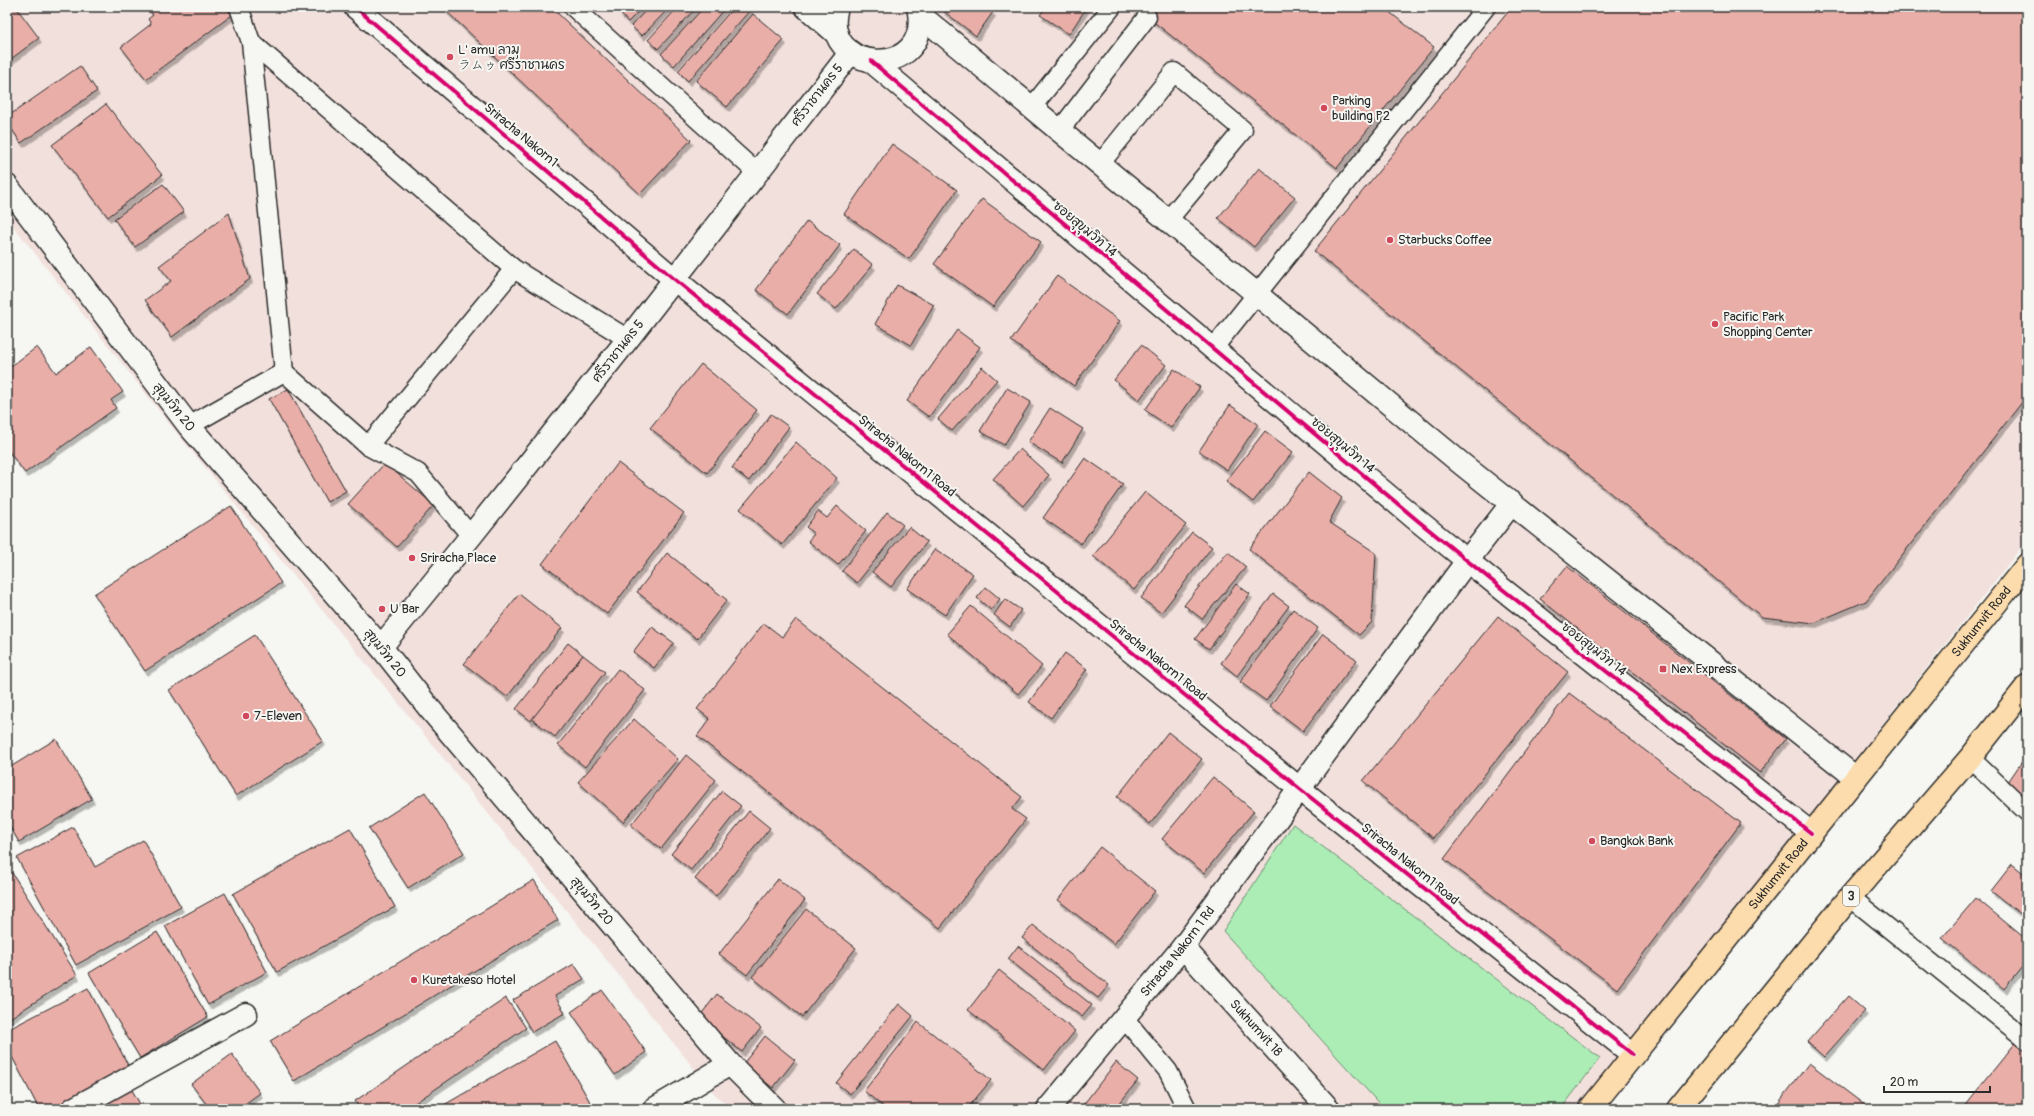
<svg xmlns="http://www.w3.org/2000/svg" width="2034" height="1116" font-family="Pangolin,'Klee One','Playpen Sans Thai',sans-serif">
  <defs>
    <filter id="shadow"><feDropShadow dx="2.5" dy="4.5" stdDeviation="0" flood-color="#0004"/></filter>
  </defs>
  <rect width="100%" height="100%" fill="#f6f6f2"/>
  <filter id="ink" filterUnits="userSpaceOnUse"><feTurbulence type="fractalNoise" baseFrequency=".025" numOctaves="2"/><feDisplacementMap in="SourceGraphic" scale="8" xChannelSelector="R" yChannelSelector="G"/><feConvolveMatrix kernelMatrix="1 2 1 2 8 2 1 2 1" color-interpolation-filters="sRGB"/></filter>
  <g filter="url(#ink)">
    <path fill="#f2e0dc" d="M7,7h2020v533l-446,569h-851l-17,-17 -264,-327 -277,-338 -165,-209z"/>
    <path fill="#abedb5" stroke="#6b8c70" d="M1293,824l307,234 -39,51h-177l-161,-178z"/>
    <g fill="#e9aea8" stroke="#2b2b2b" filter="url(#shadow)">
      <path d="M7,7h9l23,31 -32,24z"/>
      <path d="M147,7h79l6,8 -86,64 -25,-32 30,-23 -3,-5 5,-4z"/>
      <path d="M442,7h109l140,133 -51,54z"/>
      <path d="M623,7h20l-15,15 -9,-10z"/>
      <path d="M649,7h21l-28,29 -11,-10z"/>
      <path d="M678,7h19l-39,42 -10,-9z"/>
      <path d="M704,7h22l-52,59 -13,-12z"/>
      <path d="M734,7h14l3,2 -63,72 -10,-10z"/>
      <path d="M945,7h41l7,5 -17,24 -34,-26z"/>
      <path d="M1046,7h41l-18,27 -29,-19z"/>
      <path d="M1135,7h248l51,40 -97,121z"/>
      <path d="M1512,7h515v389l-161,205 -52,22 -52,-6 -448,-366z"/>
      <path d="M753,14l31,26 -57,67 -31,-26z"/>
      <path d="M80,66l17,25 -76,52 -14,-21v-5z"/>
      <path d="M106,104l56,71 -54,42 -56,-72z"/>
      <path d="M892,144l65,46 -48,69 -65,-45z"/>
      <path d="M1259,168l36,29 -41,50 -36,-29z"/>
      <path d="M163,184l21,28 -49,35 -21,-28z"/>
      <path d="M982,199l59,43 -48,65 -59,-43z"/>
      <path d="M229,213l21,66 -78,58 -27,-37 26,-19 -12,-15z"/>
      <path d="M807,221l33,24 -52,69 -32,-24z"/>
      <path d="M854,249l19,16 -37,44 -19,-15z"/>
      <path d="M1057,276l63,45 -46,65 -63,-45z"/>
      <path d="M897,285l37,20 -23,40 -36,-21z"/>
      <path d="M957,330l23,17 -51,70 -22,-16z"/>
      <path d="M1141,345l25,20 -27,35 -25,-20z"/>
      <path d="M37,347l19,26 35,-26 32,45 -12,8 5,8 -91,65 -18,-24v-80z"/>
      <path d="M701,364l56,46 -50,63 -57,-45z"/>
      <path d="M982,367l15,13 -45,51 -14,-12z"/>
      <path d="M1174,369l26,18 -29,41 -26,-18z"/>
      <path d="M1007,388l24,14 -27,43 -24,-14z"/>
      <path d="M288,389l58,102 -19,11 -58,-103z"/>
      <path d="M1230,405l28,19 -31,46 -28,-19z"/>
      <path d="M1050,408l33,21 -21,34 -34,-21z"/>
      <path d="M771,414l18,13 -40,54 -17,-13z"/>
      <path d="M1265,431l28,21 -40,50 -27,-21z"/>
      <path d="M796,442l41,36 -55,67 -42,-36z"/>
      <path d="M1020,449l29,26 -26,31 -30,-27z"/>
      <path d="M1085,458l38,26 -42,60 -38,-26z"/>
      <path d="M385,463l49,42 -37,42 -49,-43z"/>
      <path d="M618,463l66,50 -77,101 -65,-50z"/>
      <path d="M1309,472l33,26 -13,24 47,31 -4,69 -13,13 -110,-86z"/>
      <path d="M1145,492l41,33 -52,65 -41,-34z"/>
      <path d="M231,506l50,77 -136,88 -51,-77z"/>
      <path d="M837,506l29,25 -28,34 -30,-24 6,-7 -8,-7 12,-16 9,7z"/>
      <path d="M887,512l16,13 -46,58 -15,-12z"/>
      <path d="M909,527l18,15 -36,45 -19,-15z"/>
      <path d="M1192,532l20,15 -51,66 -20,-15z"/>
      <path d="M935,549l38,25 -28,41 -38,-26z"/>
      <path d="M1228,552l18,15 -44,52 -18,-14z"/>
      <path d="M667,553l60,47 -30,39 -60,-47z"/>
      <path d="M1567,566l219,173 -26,34 -220,-174z"/>
      <path d="M1236,584l14,10 -41,55 -14,-10z"/>
      <path d="M986,587l14,12 -9,11 -14,-12z"/>
      <path d="M519,594l43,34 -55,69 -43,-33z"/>
      <path d="M1273,594l16,12 -52,70 -16,-13z"/>
      <path d="M1005,599l16,11 -11,17 -16,-12z"/>
      <path d="M971,606l71,60 -24,28 -71,-60z"/>
      <path d="M1293,609l25,19 -52,73 -26,-19z"/>
      <path d="M1498,616l70,56 -135,166 -70,-57z"/>
      <path d="M796,619l226,178 -10,12 14,10 -86,109 -243,-192 13,-17 -13,-10 67,-86 18,14z"/>
      <path d="M652,627l22,16 -20,25 -21,-16z"/>
      <path d="M1323,634l34,26 -54,71 -33,-25z"/>
      <path d="M255,635l68,106 -87,55 -67,-106z"/>
      <path d="M568,643l15,12 -52,66 -15,-12z"/>
      <path d="M1065,653l22,16 -36,49 -22,-16z"/>
      <path d="M583,655l22,17 -50,65 -23,-18z"/>
      <path d="M618,669l27,21 -60,77 -27,-22z"/>
      <path d="M1569,693l172,130 -124,166 -173,-130z"/>
      <path d="M634,719l44,40 -55,63 -45,-40z"/>
      <path d="M1168,732l34,27 -52,65 -33,-27z"/>
      <path d="M56,739l36,60 -73,43 -12,-20v-53z"/>
      <path d="M2027,754v45l-21,-14z"/>
      <path d="M686,755l30,25 -55,69 -30,-24z"/>
      <path d="M1213,777l41,34 -50,62 -42,-34z"/>
      <path d="M722,791l19,15 -50,64 -20,-16z"/>
      <path d="M425,792l39,61 -56,35 -39,-60z"/>
      <path d="M749,811l21,17 -54,68 -21,-17z"/>
      <path d="M73,827l22,40 48,-27 38,67 -105,58 -59,-107z"/>
      <path d="M350,828l45,79 -118,65 -44,-78z"/>
      <path d="M1100,847l55,44 -41,53 -56,-44z"/>
      <path d="M2012,864l15,12v43l-36,-28z"/>
      <path d="M7,865l70,110 -70,45z"/>
      <path d="M778,879l27,21 -58,75 -28,-21z"/>
      <path d="M534,880l24,40 -264,161 -24,-40z"/>
      <path d="M225,893l42,79 -59,33 -43,-79z"/>
      <path d="M1976,898l51,42v21l-23,28 -62,-51z"/>
      <path d="M806,909l50,39 -54,69 -50,-40z"/>
      <path d="M1033,925l76,60 -11,13 -76,-60z"/>
      <path d="M157,932l51,85 -68,41 -51,-85z"/>
      <path d="M1018,946l74,59 -10,12 -74,-58z"/>
      <path d="M574,964l10,15 -29,17 10,17 -33,19 -19,-32z"/>
      <path d="M999,970l76,61 -31,39 -76,-60z"/>
      <path d="M88,988l42,81 -76,40h-15l-32,-62v-17z"/>
      <path d="M602,990l44,62 -31,23 -44,-63z"/>
      <path d="M717,994l44,34 -19,24 -43,-35z"/>
      <path d="M1848,996l17,15 -41,46 -17,-15z"/>
      <path d="M506,998l20,30 -120,81h-46l-5,-8z"/>
      <path d="M899,1004l14,12 -63,78 -14,-11z"/>
      <path d="M918,1022l73,58 -24,29h-81l-22,-18z"/>
      <path d="M765,1036l30,24 -22,28 -30,-24z"/>
      <path d="M555,1041l39,68h-157z"/>
      <path d="M2017,1041l10,8v60h-65z"/>
      <path d="M232,1054l28,39 -22,16h-28l-19,-25z"/>
      <path d="M1116,1062l22,18 -23,29h-35z"/>
      <path d="M1809,1063l57,43 -2,3h-90z"/>
      <path d="M126,1080l17,29h-64z"/>
    </g>
    <g fill="none" stroke-linecap="round" stroke-linejoin="round">
      <defs>
        <g id="lane">
          <path d="M239,7l12,35 33,330 84,74 50,27 53,63"/>
          <path d="M573,7l183,165"/>
          <path d="M251,42l263,227 114,70"/>
          <path d="M1032,107l80,-100"/>
          <path d="M1060,130l87,-113"/>
          <path d="M1100,164l74,-92 69,58 -75,90"/>
          <path d="M1212,350l274,-343"/>
          <path d="M189,426l95,-54"/>
          <path d="M368,446l146,-177"/>
          <path d="M1970,758l57,54"/>
          <path d="M1850,897l177,143"/>
          <path d="M1124,1018l44,53 19,38"/>
        </g>
        <g id="street">
          <path d="M355,7l318,271 627,511 332,265"/>
          <path d="M7,186l182,240 192,221 48,61 301,356 45,45"/>
          <path d="M381,647l90,-111 157,-197 223,-287"/>
          <path id="s1" d="M1183,947l146,162"/>
          <path d="M73,1109l173,-95"/>
          <path d="M654,1109l76,-45"/>
          <path id="s2" d="M1048,1109l135,-162 284,-386 45,-58"/>
        </g>
        <g id="secondary">
          <path d="M806,7l31,27"/>
          <path d="M837,7c-20,67 98,76 81,0"/>
          <path d="M920,15l543,450 393,313"/>
          <path d="M871,61l546,459 84,68 310,245"/>
        </g>
        <g id="highway">
          <path id="s3" d="M1590,1109l437,-544"/>
          <path d="M1678,1109l172,-212 120,-139 57,-72"/>
        </g>
      </defs>
      <use href="#lane" stroke="#2b2b2b" stroke-width="21"/>
      <use href="#street" stroke="#2b2b2b" stroke-width="25"/>
      <use href="#secondary" stroke="#2b2b2b" stroke-width="25"/>
      <use href="#highway" stroke="#2b2b2b" stroke-width="25"/>
      <use href="#lane" stroke="#f6f6f2" stroke-width="18"/>
      <use href="#street" stroke="#f6f6f2" stroke-width="22"/>
      <use href="#secondary" stroke="#f6f6f2" stroke-width="22"/>
      <use href="#highway" stroke="#fcdcac" stroke-width="22"/>
      <defs>
        <g id="cycleway">
          <path d="M355,7l318,271 627,511 332,265"/>
          <path d="M871,61l546,459 84,68 310,245"/>
        </g>
      </defs>
      <use href="#cycleway" stroke="#f6f6f2" stroke-width="6"/>
      <use href="#cycleway" stroke="#d6006c" stroke-width="4"/>
    </g>
  </g>
  <g fill="#d1495b" stroke="#f6f6f2" stroke-width="1.5">
    <circle cx="450" cy="57" r="4"/>
    <circle cx="1324" cy="108" r="4"/>
    <circle cx="1390" cy="240" r="4"/>
    <circle cx="1715" cy="324" r="4"/>
    <circle cx="412" cy="558" r="4"/>
    <circle cx="382" cy="609" r="4"/>
    <rect x="1659" y="665" width="8" height="8" rx="2"/>
    <circle cx="246" cy="716" r="4"/>
    <circle cx="1592" cy="841" r="4"/>
    <circle cx="414" cy="980" r="4"/>
  </g>
  <g text-anchor="middle" dominant-baseline="central" stroke-width="4" stroke-linejoin="round" paint-order="stroke">
    <rect fill="#f6f6f2" stroke="#686867" stroke-width="1" x="1843" y="886" width="16" height="20" rx="3"/>
    <g font-size="12" font-weight="bold" fill="#2b2b2b">
      <text x="1851" y="896">3</text>
    </g>
    <g font-size="13" fill="#2b2b2b" stroke="#f6f6f2" text-anchor="start">
      <text x="458" y="50">L' amu ลามู<tspan x="458" dy="15">ラムゥ ศรีราชานคร</tspan></text>
      <text x="1332" y="101">Parking<tspan x="1332" dy="15">building P2</tspan></text>
      <text x="1398" y="240">Starbucks Coffee</text>
      <text x="1723" y="317">Pacific Park<tspan x="1723" dy="15">Shopping Center</tspan></text>
      <text x="420" y="558">Sriracha Place</text>
      <text x="390" y="609">U Bar</text>
      <text x="1671" y="669">Nex Express</text>
      <text x="254" y="716">7-Eleven</text>
      <text x="1600" y="841">Bangkok Bank</text>
      <text x="422" y="980">Kuretakeso Hotel</text>
    </g>
    <g font-size="13" fill="#2b2b2b" stroke="#f6f6f2">
      <text transform="translate(817 95) rotate(-52)">ศรีราชานคร 5</text>
      <text transform="translate(521 135) rotate(40)">Sriracha Nakorn1</text>
      <text transform="translate(1085 229) rotate(40)">ซอยสุขุมวิท 14</text>
      <text transform="translate(618 351) rotate(-52)">ศรีราชานคร 5</text>
      <text transform="translate(174 407) rotate(51)">สุขุมวิท 20</text>
      <text transform="translate(1343 445) rotate(40)">ซอยสุขุมวิท 14</text>
      <text transform="translate(907 456) rotate(39)">Sriracha Nakorn1 Road</text>
      <text stroke="none"><textPath href="#s3" startOffset="625">Sukhumvit Road</textPath></text>
      <text transform="translate(1594 649) rotate(38)">ซอยสุขุมวิท 14</text>
      <text transform="translate(385 653) rotate(51)">สุขุมวิท 20</text>
      <text transform="translate(1158 660) rotate(39)">Sriracha Nakorn1 Road</text>
      <text transform="translate(1410 864) rotate(39)">Sriracha Nakorn1 Road</text>
      <text stroke="none"><textPath href="#s3" startOffset="301">Sukhumvit Road</textPath></text>
      <text transform="translate(592 901) rotate(50)">สุขุมวิท 20</text>
      <text stroke="none"><textPath href="#s2" startOffset="204">Sriracha Nakorn 1 Rd</textPath></text>
      <text stroke="none"><textPath href="#s1" startOffset="109">Sukhumvit 18</textPath></text>
    </g>
  </g>
  <rect width="2034" height="1116" fill="none" stroke="#f6f6f2" stroke-width="24"/>
  <rect x="12" y="12" width="2010" height="1092" fill="none" stroke="#2b2b2b" stroke-width="1.5" filter="url(#ink)"/>
  <path d="M1884 1086v6h106v-6" fill="none" stroke="#2b2b2b" stroke-width="2"/>
  <text x="1890" y="1086" font-size="12" fill="#2b2b2b" stroke="#f6f6f2" stroke-width="3" paint-order="stroke">20 m</text>
</svg>
